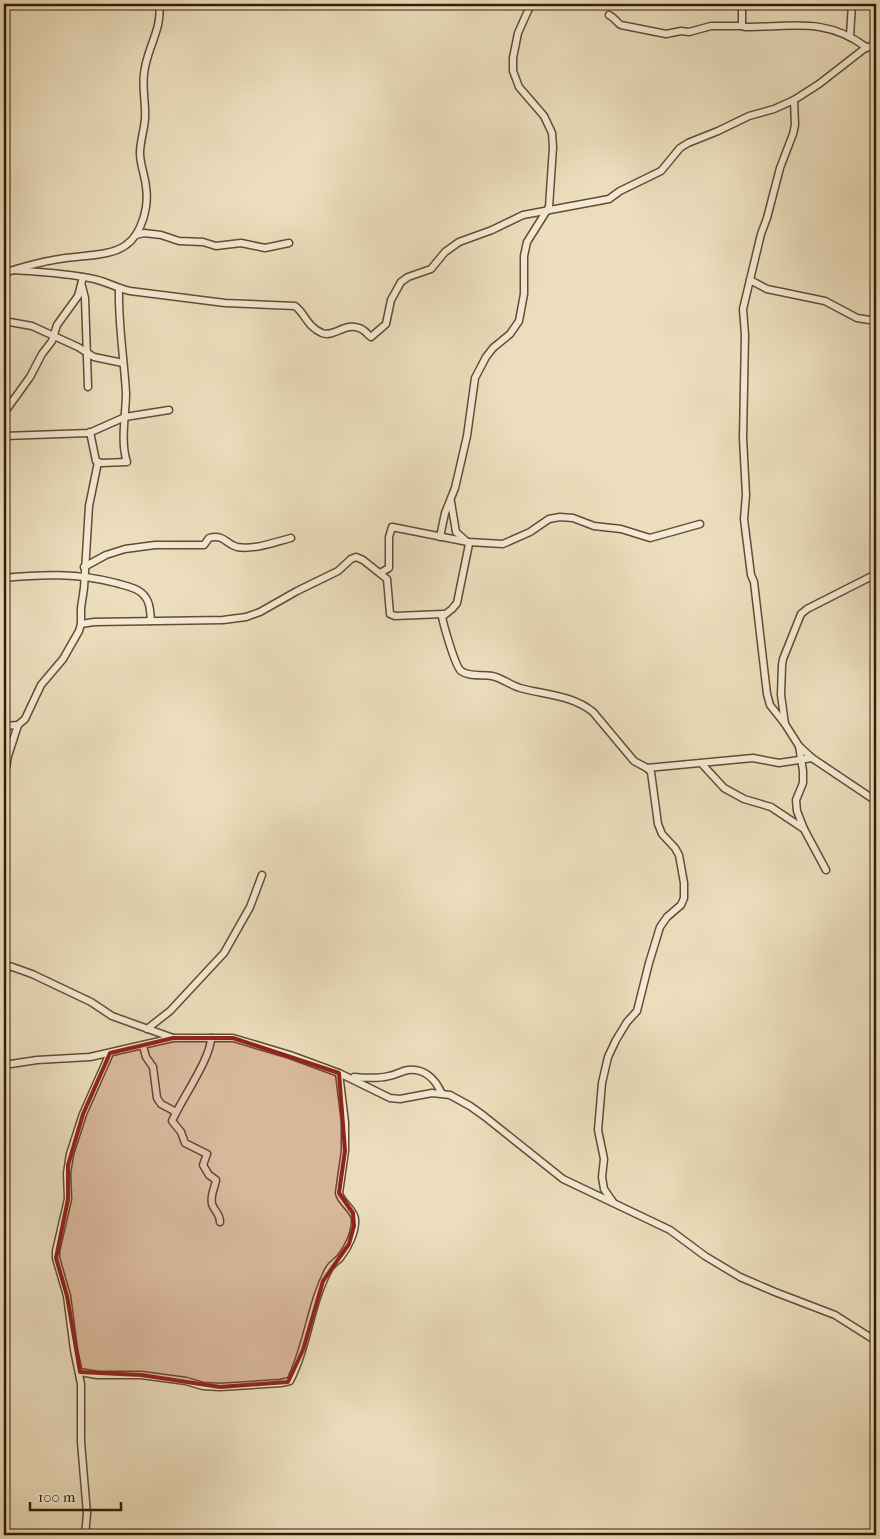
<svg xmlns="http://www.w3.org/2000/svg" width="880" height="1539" font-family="'IM FELL French Canon',serif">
  <rect width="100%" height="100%" fill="#ecdebd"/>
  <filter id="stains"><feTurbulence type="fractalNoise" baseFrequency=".004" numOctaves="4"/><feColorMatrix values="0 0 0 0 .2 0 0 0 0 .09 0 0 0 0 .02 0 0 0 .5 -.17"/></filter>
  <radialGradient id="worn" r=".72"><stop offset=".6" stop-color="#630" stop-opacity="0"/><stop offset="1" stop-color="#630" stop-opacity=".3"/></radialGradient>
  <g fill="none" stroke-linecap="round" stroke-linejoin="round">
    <defs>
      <g id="street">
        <path d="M742,4v22l3,1c47,0 80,-10 121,20"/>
        <path d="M609,15c6,3 9,9 12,10l45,9 15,-3 8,1 22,-6h31"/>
        <path d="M850,36l2,-32"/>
        <path d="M136,235l8,-2 17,2 18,6 24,1 13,4 25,-3 24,5 24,-5"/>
        <path d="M14,270c25,2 50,3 75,8 15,2 27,10 41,13l95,12 70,3c10,7 12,21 27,27 11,5 24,-11 37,-5 5,1 8,6 12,9l15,-13 5,-24 10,-18 7,-5 23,-8 14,-17 14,-10 33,-12 31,-15 86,-16 11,-8 41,-20 19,-23 8,-5 30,-12 31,-15 25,-7 20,-9 25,-16 45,-35 12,-5"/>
        <path d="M4,273c18,-6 36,-11 55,-14 20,-4 51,-2 67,-14 16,-11 23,-39 20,-58 -1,-12 -6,-22 -6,-34 0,-11 4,-22 5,-34 1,-15 -3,-30 -1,-45 2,-25 19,-45 15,-70"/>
        <path d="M750,280l17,9 58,12 32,17 19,3"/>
        <path d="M82,286l3,12 3,89"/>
        <path d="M4,321l28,5 46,21 16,10 29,6"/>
        <path d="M4,413l26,-36 12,-23 10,-13 5,-16 21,-29 5,-19"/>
        <path d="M90,432l6,29 5,2 26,-1c-7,-20 -1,-48 -1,-69 -2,-35 -8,-70 -7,-105"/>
        <path d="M4,436l85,-3 36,-16 44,-7"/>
        <path d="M451,502l5,30 9,8"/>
        <path d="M4,510v30"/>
        <path d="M440,537l5,-24 10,-25 12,-52 8,-58 11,-21 7,-9 17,-14 9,-13 5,-27v-38l3,-14 22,-35 4,-60 -1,-14 -8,-17 -25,-29 -6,-16v-13l5,-25 13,-29"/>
        <path d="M468,542l35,2 27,-12 19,-13 11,-2 13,1 21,8 27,3 29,9 50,-14"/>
        <path d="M84,567l22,-12 19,-6 30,-4h49l5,-7c16,-4 16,6 28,9 18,3 38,-5 54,-9"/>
        <path d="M380,573l9,-5v-31l3,-10 76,15 1,2 -12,59 -5,6 -10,8c2,9 13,49 19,54 8,6 21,3 31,5 10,2 18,9 28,12 26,7 52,7 73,24l41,49 13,7 4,4 7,52 4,10 13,14 4,7 5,28v15l-3,7 -14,12 -7,10 -11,36 -12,48 -10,11 -11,18 -8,17 -6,26 -4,47 6,29 -2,18 2,12 9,13"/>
        <path d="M876,574l-69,35 -6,5 -18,45 -1,6 -1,30 4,29 14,22 13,12 64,43"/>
        <path d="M4,578c38,-4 74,-5 112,5 10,3 24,5 30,15 5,7 4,15 5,23"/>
        <path d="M81,624l13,-2 129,-2 23,-3 14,-5 37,-21 41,-20 13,-12 5,-2 7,3 24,19 3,35 5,2 48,-2"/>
        <path d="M785,724l-15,-19 -3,-11 -13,-112 -3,-7 -7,-56 2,-24 -3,-57 2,-103 -2,-26 18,-75 6,-16 13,-50 13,-34 2,-9 -1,-25"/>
        <path d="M4,726l14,-1 7,-6 16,-34 22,-26 16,-28 2,-7v-16l3,-20 5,-82 9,-44"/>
        <path d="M799,746l4,25v12l-7,17 1,11 7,18"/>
        <path d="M702,764l22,24 20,11 27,8 33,22 22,41"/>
        <path d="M647,768l106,-10 26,5 33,-5"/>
        <path d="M4,779l4,-23 10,-31"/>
        <path d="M4,964l28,10 59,28 21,14 61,22"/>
        <path d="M147,1029l23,-18 54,-58 26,-46 12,-32"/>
        <path d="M211,1038c0,20 -30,62 -39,83l9,11 4,11 22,11 -4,11 6,10 7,5c-1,8 -6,14 -4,24 2,7 8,9 8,18"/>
        <path d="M143,1046l3,11 7,10 4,31 4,6 15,8"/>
        <path d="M4,1065l33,-5 53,-3 83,-19h60l57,17 49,18 51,25 10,1 32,-6 18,2 20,11 14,10 79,63 107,51 35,26 35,21 35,15 60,23 41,26"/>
        <path d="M354,1077c11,1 24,2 35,-1 7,-1 12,-5 19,-6 16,-2 27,9 33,22"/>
        <path d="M80,1372l17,3h44l45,6 17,5 17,1 61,-4 9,-2c18,-35 20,-77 39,-112 3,-5 7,-7 11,-11 8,-10 16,-26 15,-39 -1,-10 -14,-16 -16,-26l6,-42v-29l-6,-49"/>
        <path d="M85,1535l2,-21 -6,-72v-58l-7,-34 -7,-54 -11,-38v-7l12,-52 -1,-26 3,-19 13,-40 27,-61"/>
      </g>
    </defs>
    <use href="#street" stroke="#644c32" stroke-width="9"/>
    <use href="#street" stroke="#f3ead4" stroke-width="6"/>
  </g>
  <path fill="#8f2418" fill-opacity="0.2" stroke="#8f2418" stroke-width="4" stroke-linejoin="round" d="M173,1038h60l106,35 6,78 -6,42 14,20 1,13 -5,18 -26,37 -20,69 -15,32 -68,5 -79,-12 -61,-3 -13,-76 -11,-38 12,-59v-34l15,-51 27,-61z"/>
  <rect width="880" height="1539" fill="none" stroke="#ecdebd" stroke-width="20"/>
  <rect x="5" y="5" width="870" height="1529" fill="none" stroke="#371c04" stroke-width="2.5"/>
  <rect x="10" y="10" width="860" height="1519" fill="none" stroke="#371c04"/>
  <path d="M30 1502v8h91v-8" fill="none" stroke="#371c04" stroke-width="2.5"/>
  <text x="38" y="1502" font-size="15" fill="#371c04" stroke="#f3ead4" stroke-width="4" paint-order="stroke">100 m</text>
  <rect width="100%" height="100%" filter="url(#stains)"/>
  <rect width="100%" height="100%" fill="url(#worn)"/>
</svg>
